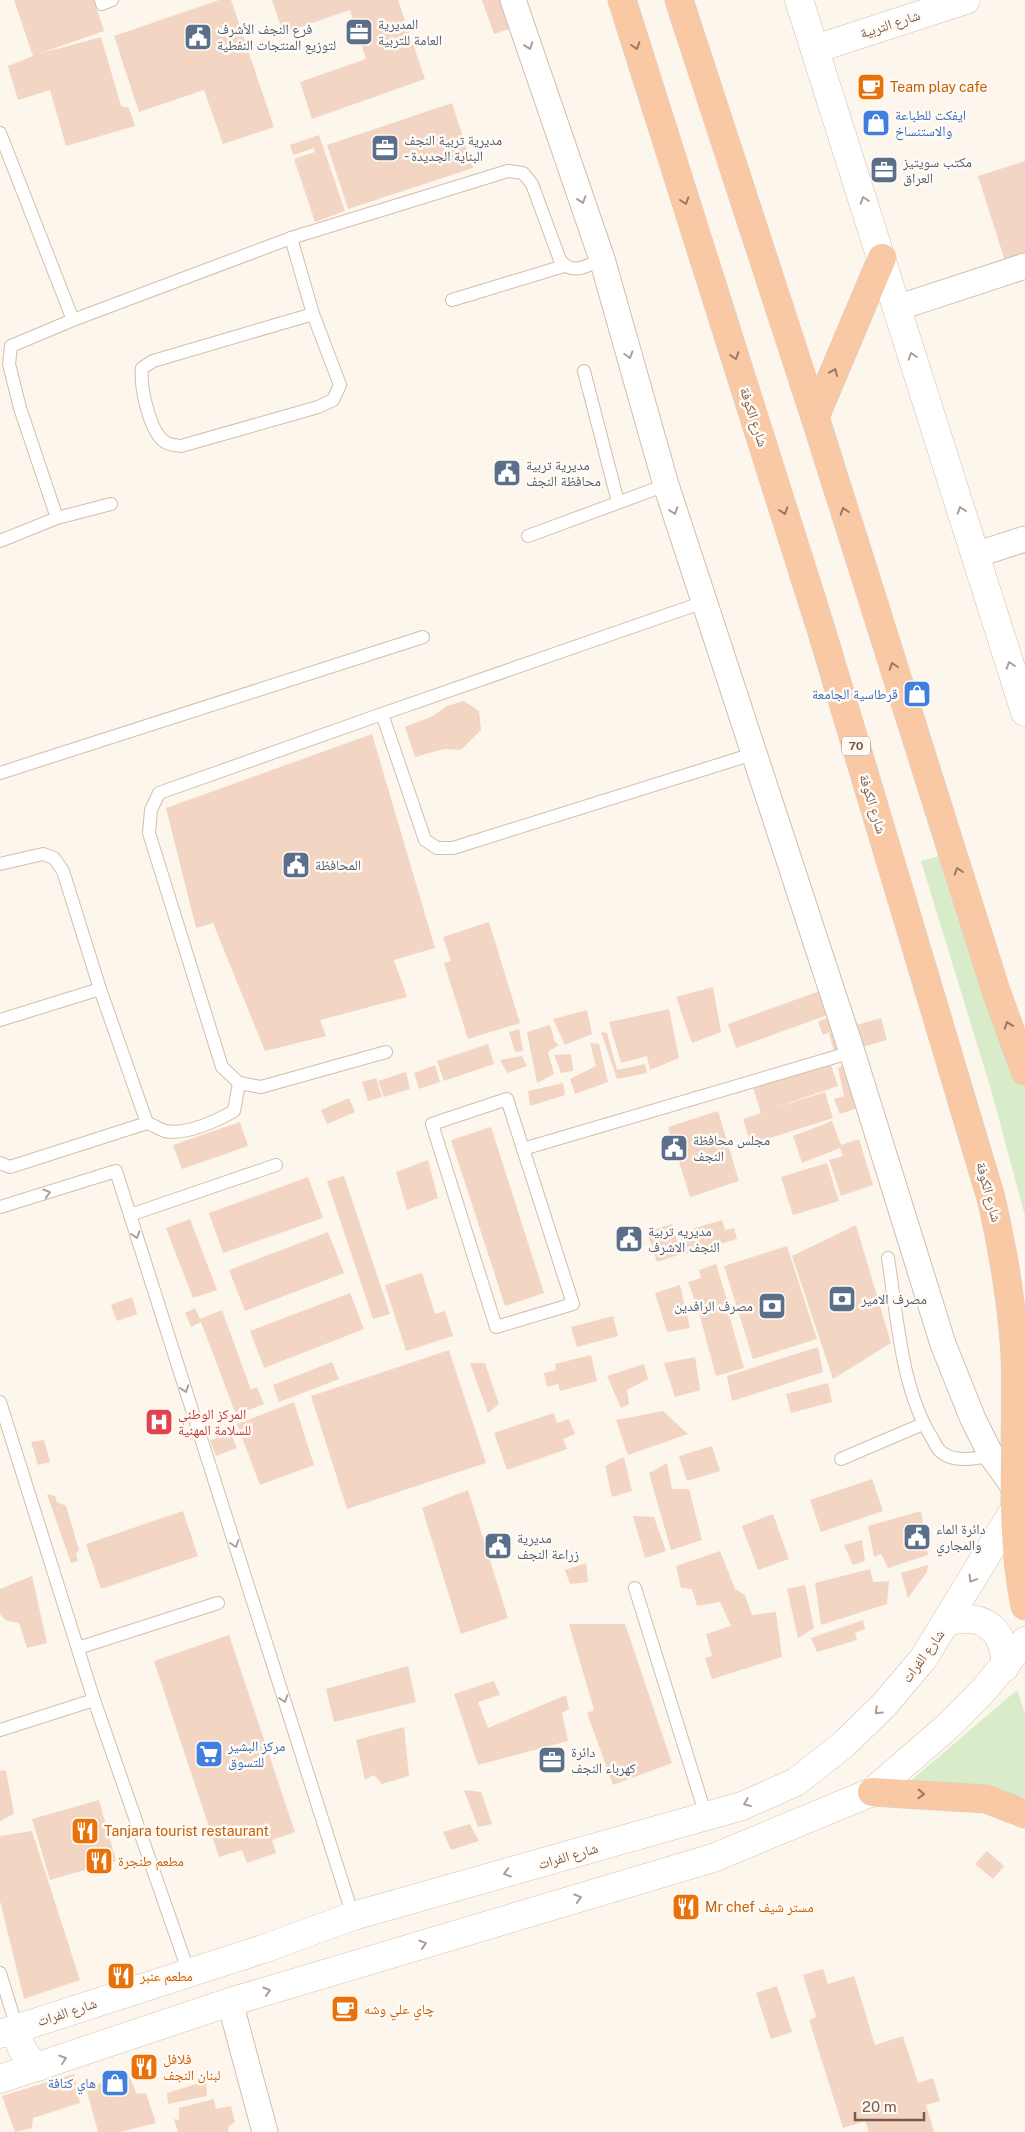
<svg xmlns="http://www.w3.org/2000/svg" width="1025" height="2132" font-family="'Public Sans','Noto Naskh Arabic',sans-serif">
  <rect width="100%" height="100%" fill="#fdf6ec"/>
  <g fill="#d8ecc9">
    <path d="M943,855l82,217v144l-33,-123 -71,-232z"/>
    <path d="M1017,1690l8,23v84l-117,-14z"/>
  </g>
  <g fill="#f3d5c3">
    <path d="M14,0h80l10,31 -66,23 63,-17 20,69 8,2 6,18 -69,20 -16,-56 -32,10 -10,-34 25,-10z"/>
    <path d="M219,0h12l43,127 -51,17 -19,-54 -65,22 -25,-76z"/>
    <path d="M272,0h126l27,79 -113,40 -12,-37 66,-23 -16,-49 -67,23z"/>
    <path d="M482,0h20l10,28 -18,6z"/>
    <path d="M452,103l21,65 -125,41 -21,-64z"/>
    <path d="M319,135l26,76 -30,11 -21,-63 21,-7 -1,-4 -21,7 -3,-10z"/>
    <path d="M1025,161v94l-20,6 -27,-85z"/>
    <path d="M464,701l15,10 2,19 -20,20 -17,-1 -29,8 -10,-30 28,-11 14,-10z"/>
    <path d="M372,734l63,214 -41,12 13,37 -87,23 6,16 -61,15 -52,-128 -17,5 -30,-120z"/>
    <path d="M489,922l31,101 -52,16 -24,-76 7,-2 -8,-24z"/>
    <path d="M713,987l8,45 -29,11 -16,-46z"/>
    <path d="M828,988l8,24 -100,36 -8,-24z"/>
    <path d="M669,1009l10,49 -29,12 -3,-14 -26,7 -12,-41z"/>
    <path d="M587,1010l5,24 -27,11 -12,-26z"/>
    <path d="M834,1015l5,13 -16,7 -5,-13z"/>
    <path d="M881,1018l6,22 -52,15 -6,-22z"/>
    <path d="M550,1025l5,17 4,3 -11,7 6,22 -17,9 -10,-51z"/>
    <path d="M519,1029l4,22 -8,1 -6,-20z"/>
    <path d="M601,1032l6,1 10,37 28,-6 2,9 -30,6z"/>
    <path d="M590,1043l9,1 9,38 -33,12 -5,-15 26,-13z"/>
    <path d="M488,1044l6,20 -50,17 -7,-20z"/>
    <path d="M571,1054l2,17 -12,2 -7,-18z"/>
    <path d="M522,1056l5,10 -20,7 -7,-13z"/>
    <path d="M830,1062l8,24 -70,24 57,-18 8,26 -82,26 -8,-25 18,-6 -8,-25z"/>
    <path d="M850,1062l10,45 -20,7 -6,-15 10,-3 -6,-28z"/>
    <path d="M435,1065l5,17 -21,7 -5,-16z"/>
    <path d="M406,1072l4,17 -26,8 -6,-16z"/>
    <path d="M376,1078l6,19 -14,4 -6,-19z"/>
    <path d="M563,1083l2,12 -35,11 -2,-15z"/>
    <path d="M349,1098l6,14 -28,12 -6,-14z"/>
    <path d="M718,1111l21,70 -49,16 -22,-70z"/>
    <path d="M832,1121l9,24 18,-6 14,46 -32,11 -12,-36 14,-4 -3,-8 -38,15 -9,-27z"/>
    <path d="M240,1122l8,24 -66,23 -9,-24z"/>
    <path d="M491,1127l53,166 -39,13 -54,-166z"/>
    <path d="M428,1160l10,38 -31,12 -11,-38z"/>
    <path d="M827,1163l12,38 -46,14 -12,-38z"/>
    <path d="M344,1176l46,138 -17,5 -46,-138z"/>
    <path d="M308,1177l15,41 -100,35 -14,-40z"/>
    <path d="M190,1219l27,71 -24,8 -27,-70z"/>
    <path d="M722,1220l3,10 9,-2 3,11 -52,15 -6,-21z"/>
    <path d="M672,1224l9,30 -24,8 -10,-30z"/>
    <path d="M856,1225l35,118 -58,36 -41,-123z"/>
    <path d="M328,1232l16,41 -99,38 -16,-41z"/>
    <path d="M787,1246l30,93 -64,20 -29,-93z"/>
    <path d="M716,1264l11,36h-2l19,68 -28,8 -18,-67 -10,-27 13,-4 -2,-8z"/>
    <path d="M422,1273l13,41 10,-3 8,25 -47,15 -21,-66z"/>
    <path d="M680,1285l10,43 -23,4 -12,-39z"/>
    <path d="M350,1293l14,36 -100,39 -14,-37z"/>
    <path d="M132,1297l5,17 -20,7 -6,-16z"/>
    <path d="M195,1308l5,11 22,-9 29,80 6,-3 7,17 -28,11 -35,-93 -10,5 -6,-14z"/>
    <path d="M613,1316l5,20 -41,11 -6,-20z"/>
    <path d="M818,1347l5,25 -91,29 -5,-25z"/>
    <path d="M449,1350l37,113 -139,46 -36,-113z"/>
    <path d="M591,1355l6,26 -37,10 -2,-7 -11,3 -3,-14 12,-3 -1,-6z"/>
    <path d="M695,1357l5,33 -25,7 -11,-34z"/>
    <path d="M332,1362l7,17 -60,23 -6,-17z"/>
    <path d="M470,1363h15l14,41 -11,9z"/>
    <path d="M644,1364l4,15 -21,11 2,14 -8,4 -14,-32z"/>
    <path d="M828,1383l4,19 -41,11 -5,-19z"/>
    <path d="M294,1402l20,63 -54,20 -23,-61z"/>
    <path d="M663,1411l25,23 -60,21 -12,-35z"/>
    <path d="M554,1413l3,10 12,-4 6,15 -12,5 4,10 -60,21 -13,-37z"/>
    <path d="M230,1432l7,16 -21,8 -6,-15z"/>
    <path d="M44,1440l6,22 -12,3 -7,-23z"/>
    <path d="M712,1446l8,25 -33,10 -8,-25z"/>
    <path d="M624,1457l8,34 -20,6 -7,-31z"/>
    <path d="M667,1463l5,26h17l13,51 -31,10 -22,-77z"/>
    <path d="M872,1479l11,32 -62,21 -11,-32z"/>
    <path d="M468,1490l40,128 -47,16 -39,-126z"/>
    <path d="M47,1494l8,2 2,6 9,4 13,44 -3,4 2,7 -7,2z"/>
    <path d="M183,1511l15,45 -97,33 -15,-45z"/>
    <path d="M921,1511l7,44 -40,13 -7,-14 -7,3 -6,-31z"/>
    <path d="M773,1514l16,45 -31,11 -16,-44z"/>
    <path d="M633,1516l21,1 12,34 -21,7z"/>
    <path d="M862,1540l3,21 -12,4 -9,-20z"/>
    <path d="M720,1551l15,38 10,6 7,20 24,-3 6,45 -70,22 -7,-21 7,-2 -6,-22 25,-8 -11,-24 -23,4 -5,-17 -11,-1 -5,-22z"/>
    <path d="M586,1563l2,19 -18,2 -5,-14z"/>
    <path d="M928,1565l-1,7 -19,26 -7,-25z"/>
    <path d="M870,1569l3,13 16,-1 -2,23 -66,21 -6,-42z"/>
    <path d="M32,1576l15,67 -20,5 -8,-25 -12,-2 -7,-7v-25z"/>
    <path d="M805,1585l9,43 -16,10 -11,-49z"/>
    <path d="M863,1620l2,9 -10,4 2,7 -40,12 -6,-14z"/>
    <path d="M569,1624h56l47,139 -59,22 -26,-72 7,-3z"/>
    <path d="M229,1635l66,197 -23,8 4,13 -29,10 -5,-13 -23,7 -65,-196z"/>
    <path d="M408,1666l8,36 -82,20 -8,-33z"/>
    <path d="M494,1681l6,14 -22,7 10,26 78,-33 3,14 -7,4 6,28 -90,24 -24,-71z"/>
    <path d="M404,1727l5,49 -27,8 -8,-9 -9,5 -9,-40z"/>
    <path d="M6,1770l8,44 -14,7v-50z"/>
    <path d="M464,1790l17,2 11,32 -14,3z"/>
    <path d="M99,1800l17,61 -66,19 -18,-61z"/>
    <path d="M470,1824l9,17 -28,9 -8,-18z"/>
    <path d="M32,1831l48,149 -56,19 -24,-98v-65z"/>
    <path d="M987,1851l17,15 -11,13 -18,-15z"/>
    <path d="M823,1969l5,15 26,-8 21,69 28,-9 15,47 15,-5 7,23 -14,4 8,27h-65l-4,-11 -22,7 -34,-108 7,-3 -13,-42z"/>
    <path d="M777,1986l15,46 -21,7 -15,-46z"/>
    <path d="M74,2074l6,29 -47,15 -1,10 -17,4 -13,-36z"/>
    <path d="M128,2074l9,20 9,-1 10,30 -36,9h-22l-12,-44z"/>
    <path d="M206,2081l1,15 -39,8 -1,-11z"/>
    <path d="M214,2099l2,10 15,-3 4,16 -6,4 -1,6h-50l-4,-13 5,1v-12z"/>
  </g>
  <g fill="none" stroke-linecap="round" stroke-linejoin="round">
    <defs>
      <g id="service">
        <path d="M101,0l1,4 10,-4"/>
        <path d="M0,133l73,187"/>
        <path d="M291,238l22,76 27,71 -7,15 -15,7 -137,39c-5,-1 -12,-1 -16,-4 -16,-11 -25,-56 -23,-74l11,-7 160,-47"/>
        <path d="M452,300l112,-34"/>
        <path d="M584,371l34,131"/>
        <path d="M57,518l-37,-110 -11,-44 2,-18 62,-26 218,-82 217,-67 15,2 9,11 28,76c12,16 27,6 42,-1"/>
        <path d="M528,536l138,-51"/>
        <path d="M0,541l57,-23 54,-14"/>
        <path d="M704,602l-322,112 43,126 12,8h16l300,-94"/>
        <path d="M382,714l-223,79 -8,17 -2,23 73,234 17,16 22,4 125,-35"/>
        <path d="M0,773l423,-136"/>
        <path d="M0,864l43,-10 11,4 9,13 37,118 47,134 -137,44 -10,-4"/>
        <path d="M0,1020l100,-31"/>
        <path d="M507,1099l66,205 -77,23 -64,-203z"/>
        <path d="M147,1123c6,2 12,6 18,8 21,4 51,-10 69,-20l5,-28"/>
        <path d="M523,1149l329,-97"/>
        <path d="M0,1207l116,-36 237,745"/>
        <path d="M130,1215l146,-50"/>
        <path d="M888,1258c9,57 13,131 44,180 2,4 5,10 8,13 13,12 36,8 51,4"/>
        <path d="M0,1402l94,298 95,273"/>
        <path d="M841,1459l82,-35"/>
        <path d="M635,1588l71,228"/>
        <path d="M78,1648l140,-45"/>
        <path d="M0,1730l94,-30"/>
        <path d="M0,1973l17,55"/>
      </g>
      <g id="minor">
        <path d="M513,0l89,259 64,226 186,567 91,292 30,75 18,36 25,35"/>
        <path d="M897,308l128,-42"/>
        <path d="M975,555l50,-16"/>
        <path d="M230,2002l35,130"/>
      </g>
      <g id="tertiary">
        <path d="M799,0l226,712"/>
        <path d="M815,49l151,-49"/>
      </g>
      <g id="secondary">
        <path d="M947,1622c36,-11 59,8 58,45"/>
        <path d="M17,2028c1,16 8,30 21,39"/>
        <path d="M0,2034l263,-85 90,-33 389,-110 54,-24 48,-38 40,-39 39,-46 93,-152 8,-9"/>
        <path d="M0,2079l230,-77 483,-144 159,-66 75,-65 34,-34 44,-52"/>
      </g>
      <g id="trunk">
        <path d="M622,0l199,629 170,569c12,52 21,104 24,157 3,83 -7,169 10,251"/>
        <path d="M679,0l136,417 181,574 29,80"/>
        <path d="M815,417l67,-159"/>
        <path d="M872,1792l114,7 39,15"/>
      </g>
    </defs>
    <use href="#service" stroke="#d1beb0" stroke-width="14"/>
    <use href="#minor" stroke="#d1beb0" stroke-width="27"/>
    <use href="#tertiary" stroke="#d1beb0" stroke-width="29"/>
    <use href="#secondary" stroke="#d6c0b0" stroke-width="29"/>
    <use href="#trunk" stroke="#dad1cd" stroke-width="29"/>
    <use href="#service" stroke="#fff" stroke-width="12"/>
    <use href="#minor" stroke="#fff" stroke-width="25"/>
    <use href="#tertiary" stroke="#fff" stroke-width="28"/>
    <use href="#secondary" stroke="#fff" stroke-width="28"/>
    <use href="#trunk" stroke="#f9c8a4" stroke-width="28"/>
  </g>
  <defs><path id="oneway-chevron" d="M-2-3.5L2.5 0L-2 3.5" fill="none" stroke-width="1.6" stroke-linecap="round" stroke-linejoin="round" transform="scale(1.25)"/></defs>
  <g stroke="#af9d94">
    <use href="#oneway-chevron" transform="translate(529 46) rotate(71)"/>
    <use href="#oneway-chevron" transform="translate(582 200) rotate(71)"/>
    <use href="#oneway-chevron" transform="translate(864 200) rotate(-108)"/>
    <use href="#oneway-chevron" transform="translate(629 355) rotate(74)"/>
    <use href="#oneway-chevron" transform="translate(912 356) rotate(-108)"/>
    <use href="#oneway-chevron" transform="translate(961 510) rotate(-108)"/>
    <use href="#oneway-chevron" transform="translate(674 511) rotate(72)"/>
    <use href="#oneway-chevron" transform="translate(1010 665) rotate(-108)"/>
    <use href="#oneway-chevron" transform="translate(47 1193) rotate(-17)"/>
    <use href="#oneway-chevron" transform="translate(136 1235) rotate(72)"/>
    <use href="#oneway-chevron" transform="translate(185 1389) rotate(72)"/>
    <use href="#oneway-chevron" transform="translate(235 1544) rotate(72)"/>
    <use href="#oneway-chevron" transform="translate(972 1579) rotate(121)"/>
    <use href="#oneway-chevron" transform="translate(284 1699) rotate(72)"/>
    <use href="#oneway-chevron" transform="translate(878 1711) rotate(136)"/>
    <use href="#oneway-chevron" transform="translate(747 1803) rotate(158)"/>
    <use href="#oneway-chevron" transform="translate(507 1873) rotate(164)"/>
    <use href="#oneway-chevron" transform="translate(578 1898) rotate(-17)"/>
    <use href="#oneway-chevron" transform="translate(423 1944) rotate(-17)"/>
    <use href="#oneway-chevron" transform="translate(267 1991) rotate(-17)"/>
    <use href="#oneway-chevron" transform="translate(63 2059) rotate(-19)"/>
  </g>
  <g stroke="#9a7763">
    <use href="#oneway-chevron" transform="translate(636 46) rotate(72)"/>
    <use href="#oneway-chevron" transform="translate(685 201) rotate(72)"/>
    <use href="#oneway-chevron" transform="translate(735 356) rotate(72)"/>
    <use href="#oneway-chevron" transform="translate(834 372) rotate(-67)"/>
    <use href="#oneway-chevron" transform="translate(784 511) rotate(72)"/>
    <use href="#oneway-chevron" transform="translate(844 511) rotate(-108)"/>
    <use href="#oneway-chevron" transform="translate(893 666) rotate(-108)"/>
    <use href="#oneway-chevron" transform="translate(958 871) rotate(-108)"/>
    <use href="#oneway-chevron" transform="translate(1008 1025) rotate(-110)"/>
    <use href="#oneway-chevron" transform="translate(921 1794) rotate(3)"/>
  </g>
  <defs>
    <symbol id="office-square" viewBox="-11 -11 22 22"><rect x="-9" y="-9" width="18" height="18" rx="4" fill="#5c6f8a" stroke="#fffaf3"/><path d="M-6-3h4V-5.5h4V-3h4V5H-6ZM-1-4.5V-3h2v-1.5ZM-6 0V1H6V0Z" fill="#fff"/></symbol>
    <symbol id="civic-square" viewBox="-11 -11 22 22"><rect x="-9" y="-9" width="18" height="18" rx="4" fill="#5c6f8a" stroke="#fffaf3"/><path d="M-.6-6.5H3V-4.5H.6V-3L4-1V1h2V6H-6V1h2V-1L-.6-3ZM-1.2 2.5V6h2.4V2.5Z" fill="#fff"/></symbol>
    <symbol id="cafe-square" viewBox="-11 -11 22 22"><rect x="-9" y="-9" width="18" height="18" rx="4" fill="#e8710a" stroke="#fffaf3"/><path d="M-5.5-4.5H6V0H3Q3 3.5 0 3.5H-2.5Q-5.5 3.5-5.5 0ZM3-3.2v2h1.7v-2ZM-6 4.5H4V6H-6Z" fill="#fff"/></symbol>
    <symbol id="shop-square" viewBox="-11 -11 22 22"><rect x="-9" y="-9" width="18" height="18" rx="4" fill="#3f7fe0" stroke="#fffaf3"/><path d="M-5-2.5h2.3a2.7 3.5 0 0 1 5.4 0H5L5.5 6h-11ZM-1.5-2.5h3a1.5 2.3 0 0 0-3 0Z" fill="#fff"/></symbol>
    <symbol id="bank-square" viewBox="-11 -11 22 22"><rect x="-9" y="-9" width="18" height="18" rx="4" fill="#5c6f8a" stroke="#fffaf3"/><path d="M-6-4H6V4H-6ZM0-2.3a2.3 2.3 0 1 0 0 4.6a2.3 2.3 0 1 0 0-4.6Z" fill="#fff"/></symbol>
    <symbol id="hospital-square" viewBox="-11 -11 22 22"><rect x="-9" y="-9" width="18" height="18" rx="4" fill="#e0444e" stroke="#fffaf3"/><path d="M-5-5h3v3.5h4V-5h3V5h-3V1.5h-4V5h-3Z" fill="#fff"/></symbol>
    <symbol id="supermarket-square" viewBox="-11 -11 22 22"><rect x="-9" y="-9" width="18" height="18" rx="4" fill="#3f7fe0" stroke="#fffaf3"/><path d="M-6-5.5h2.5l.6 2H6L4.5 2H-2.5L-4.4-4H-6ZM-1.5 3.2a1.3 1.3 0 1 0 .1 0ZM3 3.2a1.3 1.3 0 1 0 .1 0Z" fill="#fff"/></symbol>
    <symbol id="restaurant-square" viewBox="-11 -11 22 22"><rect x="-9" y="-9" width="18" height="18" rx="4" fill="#e8710a" stroke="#fffaf3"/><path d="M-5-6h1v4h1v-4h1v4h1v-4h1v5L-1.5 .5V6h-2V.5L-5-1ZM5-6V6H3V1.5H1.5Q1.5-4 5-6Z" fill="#fff"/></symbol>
  </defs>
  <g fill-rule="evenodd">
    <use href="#office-square" x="343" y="16" width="32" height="32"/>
    <use href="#civic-square" x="182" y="21" width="32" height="32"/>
    <use href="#cafe-square" x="855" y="71" width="32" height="32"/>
    <use href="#shop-square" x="860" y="107" width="32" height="32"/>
    <use href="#office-square" x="369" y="132" width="32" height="32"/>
    <use href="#office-square" x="868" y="154" width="32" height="32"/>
    <use href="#civic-square" x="491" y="457" width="32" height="32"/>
    <use href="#shop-square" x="901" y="678" width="32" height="32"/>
    <use href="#civic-square" x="280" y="849" width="32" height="32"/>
    <use href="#civic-square" x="658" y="1132" width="32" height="32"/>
    <use href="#civic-square" x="613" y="1223" width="32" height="32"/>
    <use href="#bank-square" x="826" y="1283" width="32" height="32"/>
    <use href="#bank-square" x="756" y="1290" width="32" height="32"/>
    <use href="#hospital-square" x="143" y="1406" width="32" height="32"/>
    <use href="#civic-square" x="901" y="1521" width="32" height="32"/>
    <use href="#civic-square" x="482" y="1530" width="32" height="32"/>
    <use href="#supermarket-square" x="193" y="1738" width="32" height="32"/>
    <use href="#office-square" x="536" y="1744" width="32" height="32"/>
    <use href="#restaurant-square" x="69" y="1815" width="32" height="32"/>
    <use href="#restaurant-square" x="83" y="1845" width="32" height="32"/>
    <use href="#restaurant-square" x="670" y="1891" width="32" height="32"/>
    <use href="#restaurant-square" x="105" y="1960" width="32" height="32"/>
    <use href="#cafe-square" x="329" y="1993" width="32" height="32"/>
    <use href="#restaurant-square" x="128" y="2051" width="32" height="32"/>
    <use href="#shop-square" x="99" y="2067" width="32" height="32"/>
  </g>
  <g text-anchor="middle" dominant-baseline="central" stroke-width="5" stroke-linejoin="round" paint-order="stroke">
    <rect fill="#fffaf3" stroke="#a28b7f" stroke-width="1" x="842" y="736.5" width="28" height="19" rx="4"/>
    <g font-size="12" font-weight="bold" fill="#7a5c4d">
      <text x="856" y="746">70</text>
    </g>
    <g font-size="14" fill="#4e5e75" stroke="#fffaf3" text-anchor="start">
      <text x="378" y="24">المديرية<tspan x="378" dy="16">العامة للتربية</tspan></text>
      <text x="217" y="29">فرع النجف الأشرف<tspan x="217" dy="16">لتوزيع المنتجات النفطية</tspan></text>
      <text x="404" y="140">مديرية تربية النجف<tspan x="404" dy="16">- البناية الجديدة</tspan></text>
      <text x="903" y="162">مكتب سويتيز<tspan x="903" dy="16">العراق</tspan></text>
      <text x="526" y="465">مديرية تربية<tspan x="526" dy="16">محافظة النجف</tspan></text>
      <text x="315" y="865">المحافظة</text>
      <text x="693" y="1140">مجلس محافظة<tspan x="693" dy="16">النجف</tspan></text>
      <text x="648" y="1231">مديريه تربية<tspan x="648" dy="16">النجف الاشرف</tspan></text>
      <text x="861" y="1299">مصرف الامير</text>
      <text x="753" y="1306" text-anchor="end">مصرف الرافدين</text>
      <text x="936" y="1529">دائرة الماء<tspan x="936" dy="16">والمجاري</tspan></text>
      <text x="517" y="1538">مديرية<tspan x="517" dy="16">زراعة النجف</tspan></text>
      <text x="571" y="1752">دائرة<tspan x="571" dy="16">كهرباء النجف</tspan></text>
    </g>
    <g font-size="14" fill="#7a5c4d" stroke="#fffaf3">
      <text transform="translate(890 24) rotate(-18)">شارع التربية</text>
      <text transform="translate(754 417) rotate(72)">شارع الكوفة</text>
      <text transform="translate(873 804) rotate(73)">شارع الكوفة</text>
      <text transform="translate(989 1192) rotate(75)">شارع الكوفة</text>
      <text transform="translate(923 1656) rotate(-54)">شارع الفرات</text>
      <text transform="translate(568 1856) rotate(-16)">شارع الفرات</text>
      <text transform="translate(67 2012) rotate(-18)">شارع الفرات</text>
    </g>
    <g font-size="14" fill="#c56008" stroke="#fffaf3" text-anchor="start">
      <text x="890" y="87">Team play cafe</text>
      <text x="104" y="1831">Tanjara tourist restaurant</text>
      <text x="118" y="1861">مطعم طنجرة</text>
      <text x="705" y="1907">Mr chef مستر شيف</text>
      <text x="140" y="1976">مطعم عنبر</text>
      <text x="364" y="2009">چاي علي وشه</text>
      <text x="163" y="2059">فلافل<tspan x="163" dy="16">لبنان النجف</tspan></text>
    </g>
    <g font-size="14" fill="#366cbe" stroke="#fffaf3" text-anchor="start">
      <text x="895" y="115">ايفكت للطباعة<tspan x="895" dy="16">والاستنساخ</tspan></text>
      <text x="898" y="694" text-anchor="end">قرطاسية الجامعة</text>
      <text x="228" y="1746">مركز البشير<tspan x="228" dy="16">للتسوق</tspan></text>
      <text x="96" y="2083" text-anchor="end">هاي كنافة</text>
    </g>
    <g font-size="14" fill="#be3a42" stroke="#fffaf3" text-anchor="start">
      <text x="178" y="1414">المركز الوطني<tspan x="178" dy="16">للسلامة المهنية</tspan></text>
    </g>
  </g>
  <path d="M855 2112v8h69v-8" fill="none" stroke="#7a5c4d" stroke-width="2.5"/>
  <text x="862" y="2112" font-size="15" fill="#7a5c4d" stroke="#fffaf3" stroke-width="4" paint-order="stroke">20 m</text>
</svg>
